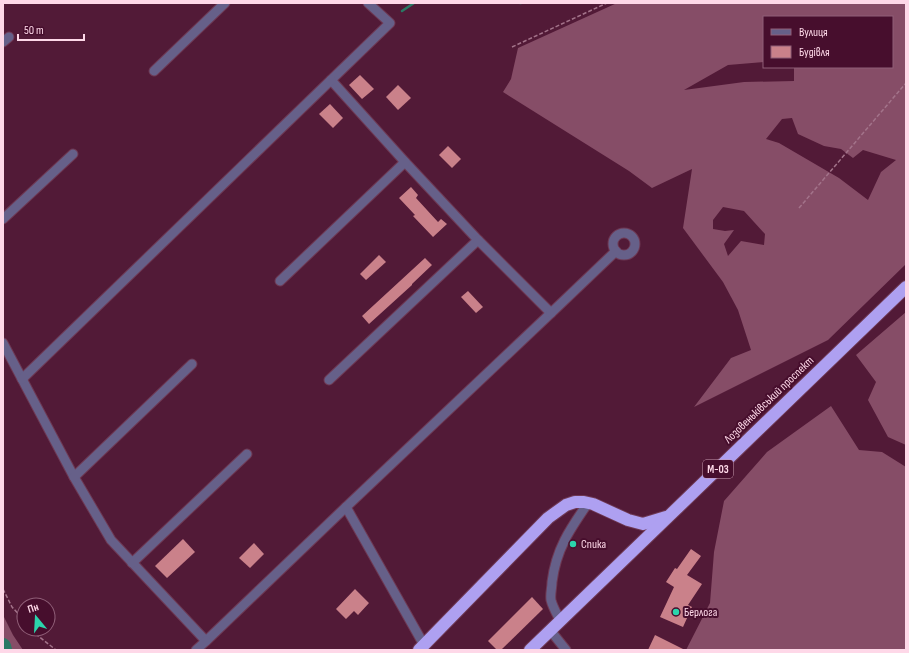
<svg xmlns="http://www.w3.org/2000/svg" width="909" height="653" font-family="'Sofia Sans Condensed',sans-serif">
  <rect width="100%" height="100%" fill="#521a37"/>
  <g fill="#864d67" fill-rule="evenodd">
    <path d="M617,3h289v261l-78,76 -134,67 37,-49 20,-8 -13,-40 -15,-28 -40,-54 9,-59 -40,19 -23,-17 -126,-79 8,-13 7,-31zM764,17h128v50h-98v14l-50,1 -60,8 44,-25 36,-3zM792,118l6,16 26,12 17,3 12,9 10,-8 33,10 -15,12 -13,28 -29,-22 -60,-35 -13,-4 16,-20zM723,207l21,4 21,23 -1,11 -23,-4 -13,15 -4,-12 10,-14 -9,1 -12,-2v-9z"/>
    <path d="M906,312v133l-18,-8 -20,-37 8,-18 -20,-27z"/>
    <path d="M831,406l28,44 23,2 24,15v183h-220l24,-47 4,-51 10,-51 43,-49z"/>
    <path d="M3,615l10,20 10,15h-20z"/>
  </g>
  <g fill="none" stroke-linecap="round" stroke-linejoin="round">
    <g stroke="#2a7964" stroke-width="2.5">
      <path d="M520,3h1"/>
      <path d="M402,11l12,-8"/>
    </g>
    <path stroke="#2a7964" stroke-width="16" d="M3,646l1,4"/>
  </g>
  <g fill="#ca818a">
    <path d="M360,75l14,14 -12,10 -13,-14z"/>
    <path d="M398,85l13,13 -13,12 -12,-13z"/>
    <path d="M330,104l13,14 -10,10 -14,-14z"/>
    <path d="M448,146l13,13 -9,9 -13,-13z"/>
    <path d="M411,187l7,8 -2,3 22,24 3,-3 6,5 -14,13 -20,-21 2,-1 -16,-17z"/>
    <path d="M379,255l7,7 -20,18 -6,-6z"/>
    <path d="M425,258l7,7 -20,19v1l-43,39 -7,-8z"/>
    <path d="M468,291l15,16 -7,6 -15,-16z"/>
    <path d="M183,539l12,13 -28,26 -12,-12z"/>
    <path d="M254,543l10,11 -14,14 -11,-10z"/>
    <path d="M691,549l10,7 -14,19 15,9 -14,21 4,2 -9,20 -23,-10 14,-30 -8,-5 9,-14 2,1z"/>
    <path d="M355,589l14,14 -11,12 -4,-4 -8,8 -10,-10z"/>
    <path d="M532,597l11,12 -42,41h-4l-9,-9z"/>
    <path d="M655,635l30,15h-37z"/>
  </g>
  <g fill="none" stroke-linecap="round" stroke-linejoin="round">
    <defs>
      <g id="minor">
        <path d="M368,3l22,20 -59,57 74,82 73,78 73,73 -205,194 78,138"/>
        <path d="M3,42l6,-5"/>
        <path d="M154,71l71,-68"/>
        <path d="M3,219l70,-65"/>
        <circle cx="624" cy="244" r="11"/>
        <path d="M280,281l125,-119"/>
        <path d="M551,313l65,-62"/>
        <path d="M3,343l71,134 37,63 95,101 140,-134"/>
        <path d="M22,379l309,-299"/>
        <path d="M329,380l149,-140"/>
        <path d="M74,477l118,-113"/>
        <path d="M132,563l115,-109"/>
        <path d="M560,620c-3,-6 -7,-12 -9,-20 -1,-6 1,-12 1,-18 4,-33 18,-53 36,-79"/>
        <path d="M550,630l16,20"/>
        <path d="M196,650l10,-9"/>
      </g>
      <g id="highway">
        <path d="M419,650l129,-132 18,-13 9,-3h9l9,2 35,16 15,4 23,-7"/>
        <path d="M530,650l139,-134 237,-229"/>
      </g>
    </defs>
    <use href="#minor" stroke="#6e3853" stroke-width="11"/>
    <use href="#highway" stroke="#6e3853" stroke-width="14"/>
    <g stroke="#a3738a" stroke-width="1.5" stroke-dasharray="4 2" stroke-linecap="butt">
      <path d="M512,47l95,-44"/>
      <path d="M799,208l107,-125"/>
      <path d="M3,589l9,18 12,13"/>
      <path d="M32,629l5,6 19,15"/>
    </g>
    <use href="#minor" stroke="#666089" stroke-width="9"/>
    <use href="#highway" stroke="#aea0f1" stroke-width="12"/>
  </g>
  <g fill="#2bd5ac" stroke="#470e2d" stroke-width="1.5">
    <circle cx="573" cy="544" r="4"/>
    <circle cx="676" cy="612" r="4"/>
  </g>
  <g text-anchor="middle" dominant-baseline="central" stroke-width="4" stroke-linejoin="round" paint-order="stroke">
    <rect fill="#470e2d" stroke="#c79bb0" stroke-width="1" x="703" y="460" width="30" height="18" rx="3"/>
    <g font-size="11" font-weight="bold" fill="#fed8e8">
      <text x="718" y="469">М-03</text>
    </g>
    <g font-size="12" fill="#fed8e8" stroke="#470e2d">
      <text transform="translate(769 400) rotate(-44)">Лозовеньківський проспект</text>
    </g>
    <g font-size="12" fill="#fed8e8" stroke="#470e2d" text-anchor="start">
      <text x="581" y="544">Спика</text>
      <text x="684" y="612">Берлога</text>
    </g>
  </g>
  <rect width="909" height="653" fill="none" stroke="#fed8e8" stroke-width="8"/>
  <rect x="763" y="16" width="130" height="52" fill="#470e2d" stroke="#905f78"/>
  <rect x="771" y="29" width="20" height="6" fill="#666089" stroke="#905f78"/>
  <text x="799" y="36" font-size="12" fill="#fed8e8">Вулиця</text>
  <rect x="771" y="46" width="20" height="12" fill="#ca818a" stroke="#905f78"/>
  <text x="799" y="56" font-size="12" fill="#fed8e8">Будівля</text>
  <g transform="translate(36 617) rotate(342)"><circle r="19" fill="#470e2d" stroke="#905f78"/>
  <path d="M0-3L7 15L0 10L-7 15Z" fill="#2bd5ac"/>
  <text y="-6" font-size="11" font-weight="bold" text-anchor="middle" fill="#fed8e8">Пн</text>
  </g>
  <path d="M18 34v6h66v-6" fill="none" stroke="#fed8e8" stroke-width="2"/>
  <text x="24" y="34" font-size="12" fill="#fed8e8" stroke="#470e2d" stroke-width="3" paint-order="stroke">50 m</text>
</svg>
